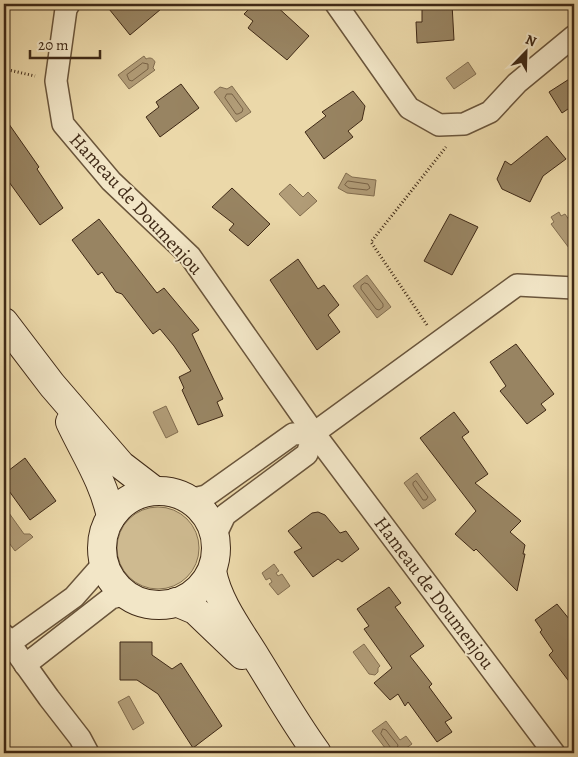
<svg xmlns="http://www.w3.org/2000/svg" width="578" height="757" font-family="Alegreya,serif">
  <rect width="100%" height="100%" fill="#ebd8a9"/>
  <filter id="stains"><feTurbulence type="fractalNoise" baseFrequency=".004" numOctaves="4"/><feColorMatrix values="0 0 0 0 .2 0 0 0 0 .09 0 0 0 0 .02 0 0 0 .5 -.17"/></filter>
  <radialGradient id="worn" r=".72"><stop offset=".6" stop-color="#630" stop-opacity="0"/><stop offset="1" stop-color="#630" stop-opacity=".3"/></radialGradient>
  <circle fill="#ceba90" stroke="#867253" cx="158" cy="548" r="41"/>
  <g fill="#b19c77" stroke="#836e50">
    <path d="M144,56l2,3c4,-2 7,-1 9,3l-2,6 2,2 -26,19 -11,-14z"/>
    <path d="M468,62l8,12 -22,15 -8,-11z"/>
    <path d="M232,86l19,26 -15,10 -22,-30 6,-5 7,2z"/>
    <path d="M346,173l6,4 24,3 -2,16 -27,-3 -9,-5z"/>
    <path d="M290,184l13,13 5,-5 9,9 -17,15 -21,-22z"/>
    <path d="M559,212l2,4 4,-2 9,13v23l-2,2 -21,-28 3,-2 -3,-5z"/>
    <path d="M367,275l24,32 -14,11 -24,-32z"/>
    <path d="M166,406l12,26 -12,6 -13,-26z"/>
    <path d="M417,473l19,27 -13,9 -19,-26z"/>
    <path d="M9,513l15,21h6l3,3 -18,14 -11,-15v-19z"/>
    <path d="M274,564l5,7 -3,2 2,3 4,-2 8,12 -12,9 -9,-11 3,-2 -2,-4 -4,2 -4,-7z"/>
    <path d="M364,644l16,22 -2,2v4l-3,3 -6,-1 -16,-22z"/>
    <path d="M129,696l15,27 -11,7 -15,-28z"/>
    <path d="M386,721l14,19 6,-4 6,8 -13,9h-10l-17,-22z"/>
  </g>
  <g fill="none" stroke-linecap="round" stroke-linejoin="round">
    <g stroke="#786246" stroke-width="1">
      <path d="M143,63l5,1v5l-16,12 -3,-1 -2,-5z"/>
      <path d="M227,94h5l11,15 -1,3 -4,2h-2l-11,-16z"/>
      <path d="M348,181l20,3 2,4 -3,2 -18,-2 -4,-3z"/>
      <path d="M365,283l3,1 15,20v3l-4,3 -3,-1 -15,-20v-3z"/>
      <path d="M416,481l12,16 -2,3h-3l-10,-15v-2z"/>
      <path d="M383,729l3,1 12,15 -2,6h-3l-12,-17z"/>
    </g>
  </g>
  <g fill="#988462" stroke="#3f2916">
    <path d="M105,4h62l-37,31z"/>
    <path d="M254,4h20l35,32 -22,24 -39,-32 5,-7 -9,-7z"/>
    <path d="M422,4h30l2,36 -37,3 -1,-21h6z"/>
    <path d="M574,76v29l-12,8 -13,-21z"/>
    <path d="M181,84l18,24 -39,29 -14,-20 13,-10 -3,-5z"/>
    <path d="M353,91l12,15 -3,14 -14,11 5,6 -29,22 -19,-27 21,-16 -4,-4z"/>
    <path d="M4,117l35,50 -2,2 26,39 -23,17 -36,-50z"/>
    <path d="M547,136l19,23 -23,17 -13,26 -28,-13 -5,-10 8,-18 6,4z"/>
    <path d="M232,188l38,36 -22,22 -19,-16 5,-6 -22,-17z"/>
    <path d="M450,214l28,13 -26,48 -28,-14z"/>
    <path d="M99,219l58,74 7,-5 35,42 -7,4 31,65 -6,3 6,14 -25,9 -16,-35 2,-2 -5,-11 12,-6 -17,-25 -14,-17 -7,5 -31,-40 -6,-2 -14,-20 -4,3 -26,-35z"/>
    <path d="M298,259l20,30 6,-4 15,20 -11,10 12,17 -23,18 -47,-70z"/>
    <path d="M516,344l38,50 -13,10 5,6 -19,14 -27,-33 6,-5 -16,-24z"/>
    <path d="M454,412l15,20 -7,5 26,37 -13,9 46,38 -11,11 15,13 -2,9h2l-8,37 -41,-42 -2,2 -19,-17 21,-23 -56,-73z"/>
    <path d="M25,458l31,43 -26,19 -26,-36v-10z"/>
    <path d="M318,512l7,3 15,18 6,-2 13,18 -17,13 -4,-3 -25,18 -19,-25 8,-4 -14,-17 24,-18z"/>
    <path d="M389,587l12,16 -6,4 29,39 -14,10 22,28 -3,3 23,31 -7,4 7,10 -15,10 -29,-40 -3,4 -7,-12 -8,6 -16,-17 18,-15 -28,-39 5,-3 -12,-17z"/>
    <path d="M557,604l17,21v63l-25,-33 4,-4 -13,-19 2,-2 -7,-10z"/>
    <path d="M120,642h32v13l20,14 9,-6 41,63 -29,22 -35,-54 -21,-14h-17z"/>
  </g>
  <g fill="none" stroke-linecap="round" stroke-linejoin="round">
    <defs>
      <g id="street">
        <path d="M69,4l-3,5 -10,72 7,43 48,57 79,75 124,177 240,320"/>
        <path d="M336,4l73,104 30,17 25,-1 26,-12 27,-29 57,-47"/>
        <path d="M190,500l16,-4 87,-62 21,-1"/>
        <path d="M215,536l10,-21 82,-61 7,-21 203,-148 57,3"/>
        <path d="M4,635l45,63 31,40 8,15"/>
        <path d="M10,643l64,-46 30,-34"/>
        <path d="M25,665l86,-67 15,-4"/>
      </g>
      <g id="secondary">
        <path d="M4,322l48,63 69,80 34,26"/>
        <path d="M70,422c15,32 34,60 41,95"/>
        <circle cx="159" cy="548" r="57"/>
        <path d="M212,571c6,32 28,60 45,88 20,32 38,64 60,94"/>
        <path d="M176,602l19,8 47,45"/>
      </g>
    </defs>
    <use href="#street" stroke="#6a553b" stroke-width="24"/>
    <use href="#secondary" stroke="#3f2916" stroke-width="30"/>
    <g stroke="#3f2916" stroke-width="3" stroke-dasharray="1 2.5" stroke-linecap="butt">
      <path d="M4,69l31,7"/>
      <path d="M427,325l-56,-83 75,-95"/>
    </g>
    <use href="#street" stroke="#f2e6c7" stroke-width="21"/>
    <use href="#secondary" stroke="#f2e6c7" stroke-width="28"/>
  </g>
  <g text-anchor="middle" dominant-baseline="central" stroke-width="4" stroke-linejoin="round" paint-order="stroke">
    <g font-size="19" fill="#3f2916" stroke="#f2e6c7">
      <text transform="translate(136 204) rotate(47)">Hameau de Doumenjou</text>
      <text transform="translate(434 593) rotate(53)">Hameau de Doumenjou</text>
    </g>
  </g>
  <rect width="578" height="757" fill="none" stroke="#ebd8a9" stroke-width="20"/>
  <rect x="5" y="5" width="568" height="747" fill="none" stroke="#3f2916" stroke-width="2.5"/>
  <rect x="10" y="10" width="558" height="737" fill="none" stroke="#3f2916"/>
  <g transform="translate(526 52) rotate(23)" stroke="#f2e6c7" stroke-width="4" paint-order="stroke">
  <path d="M0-4L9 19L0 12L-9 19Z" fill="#3f2916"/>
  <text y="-8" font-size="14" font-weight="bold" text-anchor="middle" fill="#3f2916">N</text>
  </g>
  <path d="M30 50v8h70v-8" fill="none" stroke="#3f2916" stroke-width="2.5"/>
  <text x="38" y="50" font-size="15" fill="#3f2916" stroke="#f2e6c7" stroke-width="4" paint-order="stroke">20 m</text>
  <rect width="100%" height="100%" filter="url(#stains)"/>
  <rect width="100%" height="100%" fill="url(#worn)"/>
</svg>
